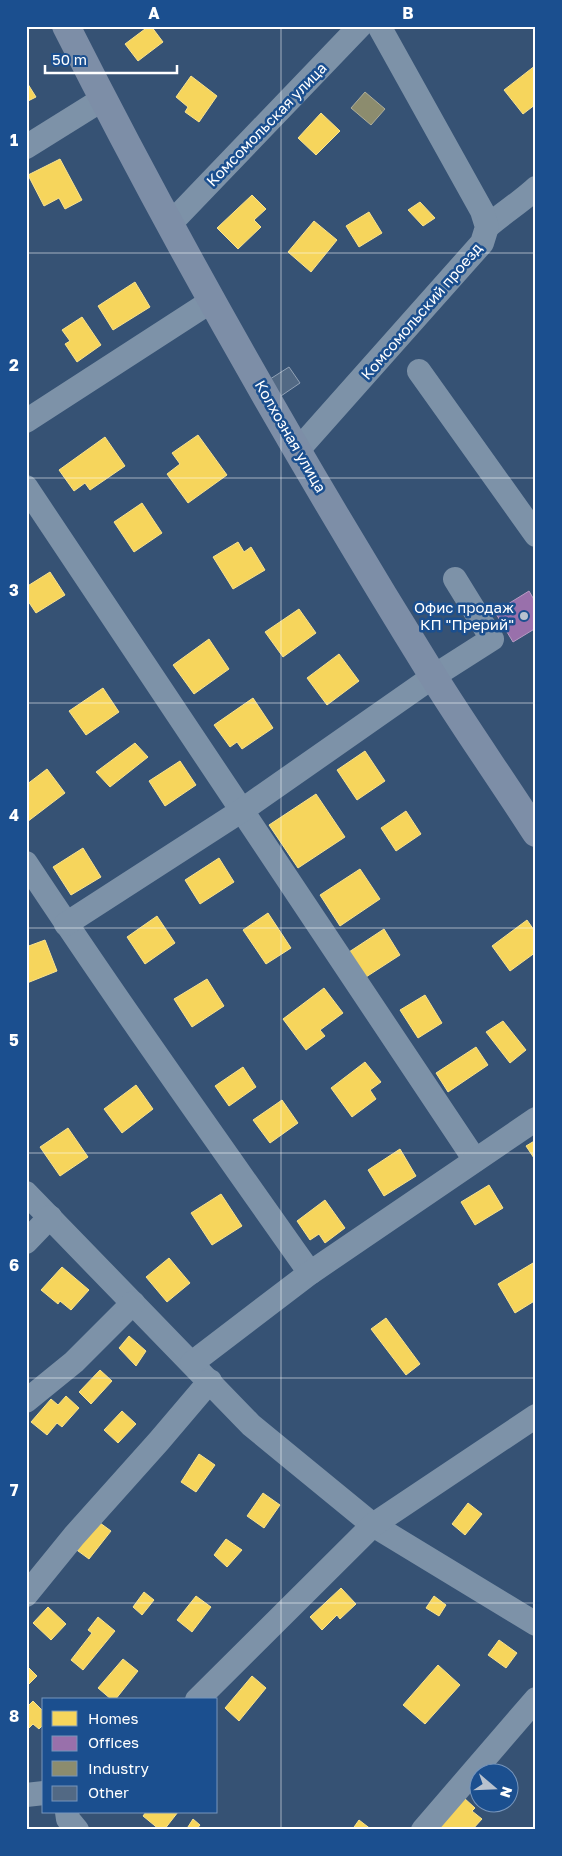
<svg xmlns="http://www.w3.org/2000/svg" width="562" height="1856" font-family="'Golos Text',sans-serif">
  <rect width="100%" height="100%" fill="#365274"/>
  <g fill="#f6d55c" stroke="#f9e28d">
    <path d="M149,26h2l12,16 -25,19 -13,-17z"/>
    <path d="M536,65v39l-13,10 -19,-24z"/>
    <path d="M191,76l26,20 -18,26 -14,-10 3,-5 -12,-10z"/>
    <path d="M26,81l10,16 -10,5z"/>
    <path d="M321,113l19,18 -24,24 -18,-17z"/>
    <path d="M60,159l22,41 -17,9 -6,-11 -15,8 -16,-31z"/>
    <path d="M252,195l14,14 -12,11 7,7 -23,22 -21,-21z"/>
    <path d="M420,202l15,16 -12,8 -15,-16z"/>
    <path d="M369,212l13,21 -23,14 -13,-21z"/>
    <path d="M314,221l23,19 -26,32 -23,-20z"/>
    <path d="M135,282l15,25 -37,23 -15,-24z"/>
    <path d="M82,317l19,28 -24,17 -12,-18 5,-3 -8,-11z"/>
    <path d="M198,435l29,40 -39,28 -21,-29 13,-10 -8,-11z"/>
    <path d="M105,437l20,29 -35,24 -5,-7 -11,8 -15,-21z"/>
    <path d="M142,503l20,30 -28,19 -20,-30z"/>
    <path d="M238,542l6,10 7,-5 14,23 -32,19 -20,-32z"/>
    <path d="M50,572l15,23 -29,18 -10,-15v-11z"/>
    <path d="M299,609l17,24 -33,24 -18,-25z"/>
    <path d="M209,639l20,30 -35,25 -21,-29z"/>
    <path d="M339,654l20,27 -32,24 -20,-27z"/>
    <path d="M103,688l16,24 -33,23 -17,-24z"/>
    <path d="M253,698l20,30 -31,21 -5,-7 -7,5 -16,-22z"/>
    <path d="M135,743l13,14 -38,30 -14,-15z"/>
    <path d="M365,751l20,30 -28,19 -20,-30z"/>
    <path d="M180,761l16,24 -31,21 -16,-25z"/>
    <path d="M47,769l18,24 -38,29 -1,-37z"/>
    <path d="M316,794l29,43 -47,31 -29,-43z"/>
    <path d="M406,811l15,23 -25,17 -15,-23z"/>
    <path d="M83,848l18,29 -30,18 -18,-28z"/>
    <path d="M219,858l15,24 -34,22 -15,-24z"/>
    <path d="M360,869l20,30 -40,27 -20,-31z"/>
    <path d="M268,913l23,35 -25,16 -23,-34z"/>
    <path d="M157,916l18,27 -30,21 -18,-27z"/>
    <path d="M527,920l9,13v19l-26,19 -18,-25z"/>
    <path d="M384,929l16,26 -34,22 -17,-25z"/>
    <path d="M45,940l12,31 -30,12 -1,-36z"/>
    <path d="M207,979l17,27 -32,21 -18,-28z"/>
    <path d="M324,988l19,25 -23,17 5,6 -19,14 -23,-31z"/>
    <path d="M425,995l17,28 -24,15 -18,-28z"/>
    <path d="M503,1021l23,29 -16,13 -24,-31z"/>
    <path d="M476,1047l12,18 -40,27 -12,-19z"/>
    <path d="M365,1062l16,20 -11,8 6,9 -24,18 -21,-29z"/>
    <path d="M243,1067l13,20 -27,19 -14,-20z"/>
    <path d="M136,1085l17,24 -31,24 -18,-24z"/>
    <path d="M282,1100l16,23 -28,20 -17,-23z"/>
    <path d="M68,1128l20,29 -28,19 -20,-29z"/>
    <path d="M536,1140v21l-10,-15z"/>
    <path d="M400,1149l16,27 -32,20 -16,-26z"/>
    <path d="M489,1185l14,23 -28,17 -14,-23z"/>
    <path d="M221,1194l21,32 -30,19 -21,-32z"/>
    <path d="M325,1200l20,28 -20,15 -6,-9 -9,6 -13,-19z"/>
    <path d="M169,1258l21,25 -23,19 -21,-25z"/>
    <path d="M533,1263l3,5v32l-21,13 -17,-29z"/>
    <path d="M62,1267l27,23 -18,20 -11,-9 -2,3 -17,-14z"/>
    <path d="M386,1318l34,46 -14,11 -35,-46z"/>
    <path d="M129,1336l17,15 -10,15 -17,-18z"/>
    <path d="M100,1370l12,11 -21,23 -12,-12z"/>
    <path d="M66,1396l13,12 -17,19 -5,-4 -10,12 -16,-13 20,-23 7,6z"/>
    <path d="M122,1411l14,13 -18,19 -14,-13z"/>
    <path d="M199,1454l16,11 -19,27 -15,-10z"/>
    <path d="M263,1493l17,12 -16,23 -17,-12z"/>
    <path d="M468,1503l14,11 -17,21 -13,-11z"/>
    <path d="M96,1520l15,11 -22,28 -15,-11z"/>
    <path d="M226,1539l16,11 -15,17 -13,-12z"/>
    <path d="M341,1588l15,16 -16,15 -3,-4 -15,15 -12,-13z"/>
    <path d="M144,1592l10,8 -12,15 -9,-8z"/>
    <path d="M196,1596l15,11 -19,25 -15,-12z"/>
    <path d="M434,1596l12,9 -7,11 -13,-8z"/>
    <path d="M48,1607l18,17 -15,16 -18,-17z"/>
    <path d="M98,1617l17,14 -32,39 -12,-10 21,-27 -4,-3z"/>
    <path d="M499,1640l18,13 -11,15 -18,-13z"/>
    <path d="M123,1659l15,12 -23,29h-3l-14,-12z"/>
    <path d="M26,1665l11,11 -11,11z"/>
    <path d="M438,1665l22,20 -35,39 -22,-19z"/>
    <path d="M252,1676l14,12 -27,33 -14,-13z"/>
    <path d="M33,1701l11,11v12l-5,5 -6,-5 -4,4 -3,-2v-18z"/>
    <path d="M463,1797l12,11 -3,3 10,8 -10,11h-36z"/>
    <path d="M146,1812h32l-14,18h-4l-17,-14z"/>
    <path d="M193,1819l7,6 -4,5h-10z"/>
    <path d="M359,1820l13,10h-20z"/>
  </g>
  <path fill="#9970ab" stroke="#b89bc4" d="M529,591l7,12v25l-23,14 -18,-30z"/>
  <path fill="#8c8c6e" stroke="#aeae9a" d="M365,92l20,17 -14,16 -20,-17z"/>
  <path fill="#526984" stroke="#92a2b6" d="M289,367l11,16 -22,15 -11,-17z"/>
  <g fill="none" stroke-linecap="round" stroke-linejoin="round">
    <g stroke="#7d92a8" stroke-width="24">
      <path d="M26,147l77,-48"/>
      <path d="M171,223l189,-197"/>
      <path d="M487,227c16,-14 34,-25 49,-39"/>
      <path d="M419,371l117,164"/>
      <path d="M26,421l187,-121"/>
      <path d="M298,450l184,-207 5,-16 -5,-16 -103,-185"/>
      <path d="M26,487l449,673"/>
      <path d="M26,863c92,139 188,274 284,410"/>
      <path d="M66,924l175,-113 193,-135 58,-37 -37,-60"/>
      <path d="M26,1193l225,232 122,100 163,99"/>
      <path d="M26,1242l24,-25"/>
      <path d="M192,1363l118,-90 226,-154"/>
      <path d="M26,1401l48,-39 59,-59"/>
      <path d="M26,1595l48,-59 85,-95 51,-60"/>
      <path d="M197,1700l176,-175 163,-109"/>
      <path d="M26,1795l18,-2"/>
      <path d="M67,1812l1,7 9,11"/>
      <path d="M423,1830l113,-131"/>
    </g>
    <path stroke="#7d8ea7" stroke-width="28" d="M66,26c112,222 236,439 367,650 33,53 69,104 103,157"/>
  </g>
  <path fill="none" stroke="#fff" stroke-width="1" stroke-opacity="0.55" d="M281,26v1804M26,253h510M26,478h510M26,703h510M26,928h510M26,1153h510M26,1378h510M26,1603h510"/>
  <circle fill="#b9c2ce" stroke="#1b4f8f" stroke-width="2" cx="524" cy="616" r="5"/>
  <g text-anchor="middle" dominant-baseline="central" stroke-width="5" stroke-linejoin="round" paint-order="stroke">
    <g font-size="15" fill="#fff" stroke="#1b4f8f">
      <text transform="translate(266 124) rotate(-46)">Комсомольская улица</text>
      <text transform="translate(421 311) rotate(-49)">Комсомольский проезд</text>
      <text transform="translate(291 436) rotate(60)">Колхозная улица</text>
    </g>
    <g font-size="15" fill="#fff" stroke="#1b4f8f" text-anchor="end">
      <text x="514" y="607">Офис продаж<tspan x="514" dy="17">КП "Прерий"</tspan></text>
    </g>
  </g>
  <rect width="562" height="1856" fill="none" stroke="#1b4f8f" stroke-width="55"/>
  <rect x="42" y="1698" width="175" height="115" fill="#1b4f8f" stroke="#7695bc"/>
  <rect x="52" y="1711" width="25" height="15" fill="#f6d55c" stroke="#7695bc"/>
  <text x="88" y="1724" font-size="15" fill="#ffffff">Homes</text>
  <rect x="52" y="1736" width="25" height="15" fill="#9970ab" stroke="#7695bc"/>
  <text x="88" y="1748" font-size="15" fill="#ffffff">Offices</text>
  <rect x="52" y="1761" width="25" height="15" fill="#8c8c6e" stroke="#7695bc"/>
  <text x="88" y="1774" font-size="15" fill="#ffffff">Industry</text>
  <rect x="52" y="1786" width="25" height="15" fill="#526984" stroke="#7695bc"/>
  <text x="88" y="1798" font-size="15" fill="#ffffff">Other</text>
  <g transform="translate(494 1788) rotate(109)"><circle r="24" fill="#1b4f8f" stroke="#7695bc"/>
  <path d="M0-4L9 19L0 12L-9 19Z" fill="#b9c2ce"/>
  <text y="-8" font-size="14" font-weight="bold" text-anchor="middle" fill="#ffffff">N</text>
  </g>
  <path d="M45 65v8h132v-8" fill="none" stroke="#ffffff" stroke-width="2.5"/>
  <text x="52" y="65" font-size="15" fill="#ffffff" stroke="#1b4f8f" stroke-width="4" paint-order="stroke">50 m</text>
  <rect x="28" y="28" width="506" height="1800" fill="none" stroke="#fff" stroke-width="2"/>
  <g font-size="16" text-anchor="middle" font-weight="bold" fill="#fff">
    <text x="154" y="19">A</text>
    <text x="408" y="19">B</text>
    <text x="14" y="146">1</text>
    <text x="14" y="371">2</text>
    <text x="14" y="596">3</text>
    <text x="14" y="821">4</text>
    <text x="14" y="1046">5</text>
    <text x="14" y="1271">6</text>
    <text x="14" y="1496">7</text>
    <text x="14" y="1722">8</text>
  </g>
</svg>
